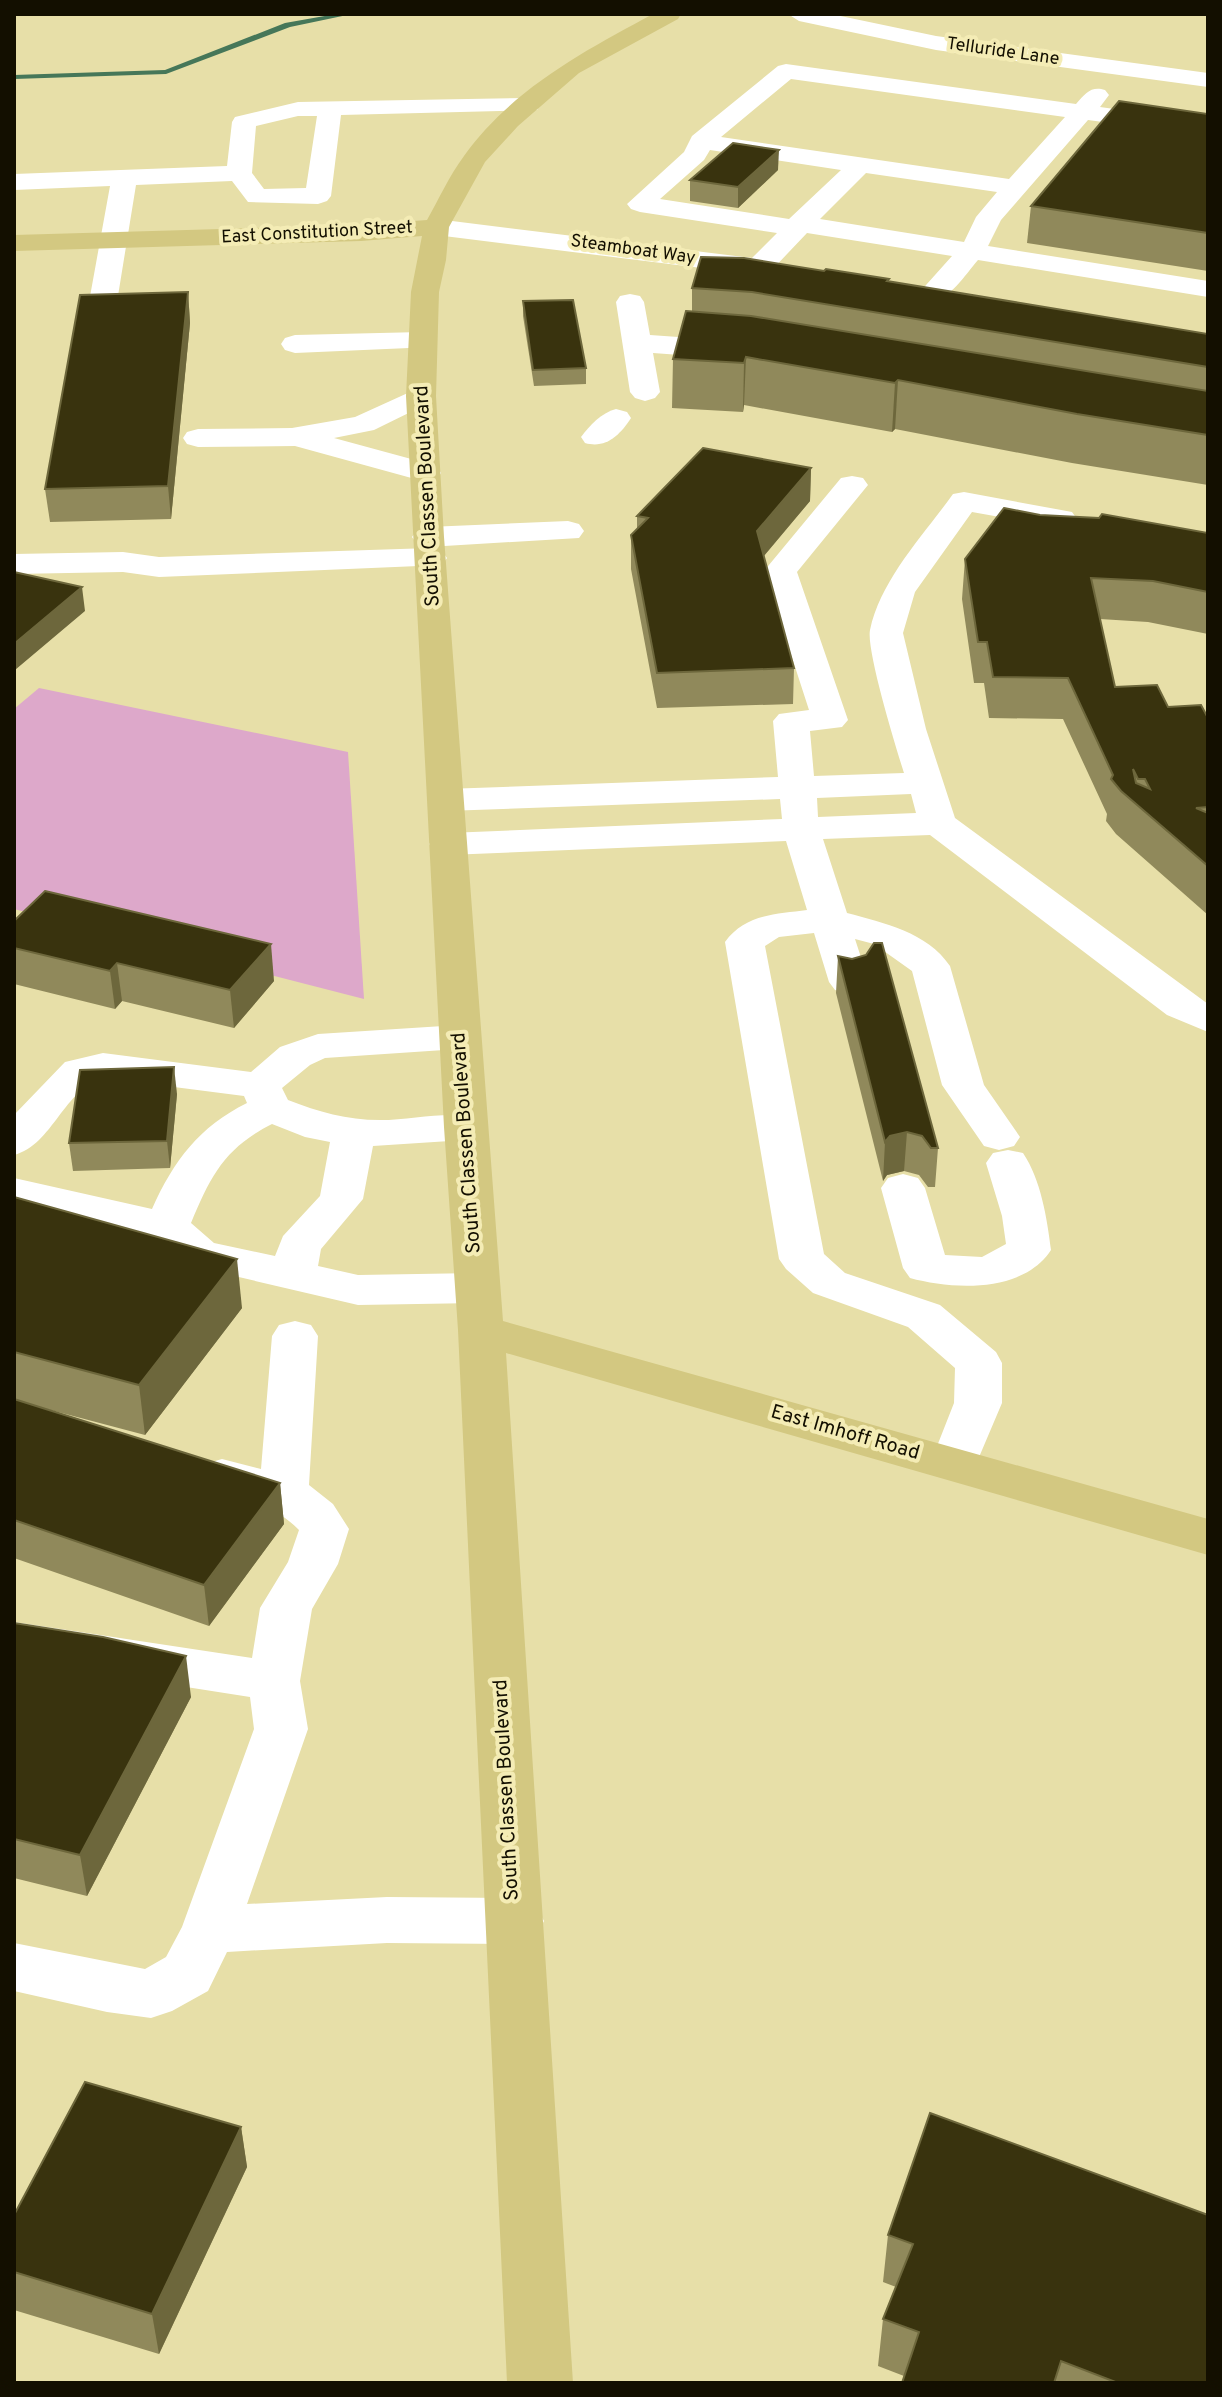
<svg xmlns="http://www.w3.org/2000/svg" width="1222" height="2397" font-family="Overpass,sans-serif">
  <rect width="100%" height="100%" fill="#e7dfa8"/>
  <path fill="#dda8ca" d="M39,688l309,64 16,247 -350,-90v-200z"/>
  <g fill="none" stroke-linecap="round" stroke-linejoin="round">
    <path fill="#467759" fill-rule="evenodd" d="M336,14h16l-62,13 -124,47 -152,5v-4l151,-5 120,-47z"/>
    <g fill="#fff" fill-rule="evenodd">
      <path d="M788,14h43l105,22 272,37v14l-272,-37 -137,-29z"/>
      <path d="M786,64l290,40c10,-11 15,-18 29,-14l4,5 -9,12 108,15v14l-120,-16 -87,100 -13,26 220,35v16l-230,-37c-15,17 -31,46 -56,40l-4,-6 34,-38 -145,-23 -38,40 -11,2 -322,-40 -9,-2 -4,-6 4,-6 9,-2 316,39 25,-25 -137,-21 -9,-3 -4,-5 57,-52 8,-16 86,-70zM791,79l274,38 -56,62 -288,-42zM710,150l131,20 -52,49 -129,-20 44,-39zM866,173l131,19 -21,25 -12,25 -144,-23z"/>
      <path d="M528,98l9,2 3,5 -3,5 -196,5 -10,81 -4,5 -9,3 -70,-2 -16,-21 -96,4 -19,117 -4,6 -10,2 -10,-2 -4,-6 21,-116 -96,4v-16l213,-8 5,-44 3,-5 63,-15zM298,116h19l-11,72 -42,1 -12,-16 4,-47z"/>
      <path d="M630,294l10,2 4,6 6,33 85,6 10,3 4,6 -4,6 -10,3 -82,-6 7,39 -5,6 -10,3 -10,-3 -5,-6 -14,-90 4,-6z"/>
      <path d="M422,332l10,3 4,6 -4,6 -137,6 -10,-3 -4,-6 4,-6 10,-3z"/>
      <path d="M421,387l10,3 5,6 -5,6 -57,28 -40,8 103,28 4,7 -4,7 -11,2 -131,-36 -97,1 -11,-3 -4,-6 4,-6 11,-3 94,-1 63,-11z"/>
      <path d="M616,409l11,3 4,6c-11,17 -25,31 -46,25l-4,-6c9,-12 20,-24 35,-28z"/>
      <path d="M852,476l11,2 5,7 -71,87 51,148 -6,7 -32,4 4,45 90,-3c-8,-25 -38,-123 -34,-143 11,-51 53,-94 83,-136l11,-2 108,20 5,7 -5,7 -11,2 -89,-16 -57,80 -12,41 23,96 29,89 253,186v28l-41,-17 -237,-180 -107,4 24,74c37,10 80,19 103,53l34,119 36,52 -6,9 -15,4 -15,-4 -42,-61 -30,-114 -38,-27 -19,-5 14,43 -6,8 -14,4 -14,-4 -6,-8 -15,-49 -35,4 -14,9 59,308 21,19 95,32 56,47 6,11v40l-31,73 -17,5 -17,-5 -7,-12 24,-61 1,-35 -47,-41 -95,-34 -27,-24 -7,-10 -54,-317c20,-28 52,-28 82,-32l-21,-69 -338,14 -13,-3 -6,-8 6,-8 13,-3 334,-14 -2,-20 -335,12 -13,-3 -5,-8 5,-8 13,-3 333,-12 -5,-56 6,-7 30,-4 -45,-139 77,-93zM911,794l5,19 -98,4 -1,-19z"/>
      <path d="M568,521l11,3 5,7 -5,7 -151,9 -11,-3 -5,-7 5,-7 11,-3z"/>
      <path d="M431,548l11,3 5,7 -5,7 -283,12 -36,-5 -109,2v-20l109,-2 36,5z"/>
      <path d="M459,1025l15,3 6,9 -6,9 -15,3 -134,9 -15,7 -28,23 6,12c31,12 58,20 92,20 33,0 68,-10 100,-2l6,9 -6,9 -15,4 -92,6 -10,53 -42,50 -3,17 40,9 119,-2 16,4 7,11 -7,11 -16,4 -119,2 -175,-41 -31,-27 -138,-31v-28l138,31c22,-49 47,-82 95,-106l-3,-7 -140,-18c-40,10 -51,67 -90,77v-40l51,-53 38,-9 148,19 29,-25 38,-13zM272,1124l33,13 25,5 -10,54 -37,40 -8,20 -61,-13 -23,-20c20,-48 34,-75 81,-99z"/>
      <path d="M1008,1150l15,3c18,27 24,65 28,97 -28,43 -97,40 -141,28l-7,-10 -22,-80 7,-10 15,-4 15,4 7,10 20,67 37,2 24,-13 -4,-28 -16,-53 7,-10z"/>
      <path d="M295,1321l16,4 7,11 -9,149 24,19 16,25 -11,35 -26,45 -12,72 8,48 -61,175 140,-7 128,1 20,6 9,17 -9,17 -20,6 -128,-1 -160,9 -19,39 -36,20 -21,7 -44,-6 -93,-21v-48l131,26 21,-12 16,-30 72,-198 -4,-32 -236,-37v-38l238,36 8,-50 28,-46 11,-32c-26,-27 -60,-32 -94,-42l-8,-12 8,-12 17,-5 39,10 11,-133 7,-11z"/>
    </g>
    <path fill="#d3c881" fill-rule="evenodd" d="M653,14h28l-3,5 -99,54 -61,53 -33,36 -36,65 -3,33 -7,32 -3,104 8,141 59,784 705,198v36l-702,-202 67,1030h-66l-49,-1053 -14,-203 -38,-731 5,-104 11,-56 -61,5 -347,10v-16l347,-10 66,-5c12,-21 22,-44 37,-64 47,-66 120,-105 189,-142z"/>
  </g>
  <g fill="#90895b">
    <path d="M1208,114v157l-181,-28 4,-37z"/>
    <path d="M778,170l-40,38 -48,-7v-21z"/>
    <path d="M824,271l384,63v151l-136,-22 -177,-34 -3,3 -148,-27 -1,7 -71,-4 1,-49 19,-48v-23z"/>
    <path d="M188,292l2,31 -19,196 -121,3 -5,-33z"/>
    <path d="M523,301l63,67v16l-52,2 -11,-70z"/>
    <path d="M811,468l-1,33 -46,55 30,112 -1,36 -136,4 -26,-139v-34l6,-6v-13z"/>
    <path d="M1040,515l168,18v101l-60,-12 -48,-3 15,68 53,20 40,11v197l-92,-81 -10,-13 1,-7 -44,-95 -74,-1 -5,-35h-10l-12,-84 3,-40z"/>
    <path d="M14,921l260,60 -40,47 -112,-27 -7,8 -101,-25z"/>
    <path d="M838,956l100,192 -3,39h-7l-9,-12 -15,-4 -17,4 -4,6 -47,-188z"/>
    <path d="M177,1094l-7,74 -97,3 -4,-28z"/>
    <path d="M14,1197l228,111 -97,127 -121,-32 256,80 4,41 -75,102 -195,-68z"/>
    <path d="M14,1623l177,74 -104,199 -73,-18z"/>
    <path d="M930,2113l278,270h-306l2,-7 -26,-10 5,-47 13,-32 -13,-5 5,-47z"/>
    <path d="M241,2127l6,40 -88,187 -145,-44v-95z"/>
  </g>
  <g fill="#6d673c">
    <path d="M779,150l-1,20 -40,38v-21z"/>
    <path d="M188,292l2,31 -19,196 -3,-33z"/>
    <path d="M746,357l-2,48 -1,7 1,-49z"/>
    <path d="M898,380l-3,49 -3,3 3,-49z"/>
    <path d="M811,468l-1,33 -54,64 1,-34z"/>
    <path d="M82,587l3,24 -70,59 1,3 -2,2v-31z"/>
    <path d="M271,944l3,37 -40,47 -4,-38z"/>
    <path d="M117,963l5,38 -7,8 -5,-38z"/>
    <path d="M174,1067l3,27 -7,74 -3,-27z"/>
    <path d="M907,1132l-3,39 -17,4 -4,6 2,-39 5,-6z"/>
    <path d="M237,1259l5,49 -97,127 -6,-50z"/>
    <path d="M280,1483l4,41 -75,102 -5,-41z"/>
    <path d="M186,1656l5,41 -104,199 -7,-41z"/>
    <path d="M241,2127l6,40 -88,187 -7,-40z"/>
  </g>
  <g fill="#39330e" stroke="#6d673c" stroke-width="2" fill-rule="evenodd">
    <path d="M1119,101l89,13v119l-177,-27z"/>
    <path d="M733,143l46,7 -41,37 -48,-7z"/>
    <path d="M701,257l43,1 80,13 2,-2 63,10 -2,2 321,53v33l-456,-75 -60,-4z"/>
    <path d="M188,292l-20,194 -123,3 35,-194z"/>
    <path d="M573,300l13,68 -53,2 -10,-69z"/>
    <path d="M686,311l65,5 457,75v44l-131,-21 -179,-34 -3,3 -149,-26 -2,6 -71,-4z"/>
    <path d="M703,448l108,20 -54,63 37,137 -137,5 -26,-138 17,-17 -11,-2z"/>
    <path d="M1004,508l36,7 59,3 3,-4 106,19v59l-55,-11 -62,-3 24,109 42,-2 11,22 33,-2 7,13v89l-12,1 12,5v53l-87,-75 -10,-12 2,-4 -45,-97 -75,-1 -6,-35h-9l-13,-83zM1133,769l5,10h7l5,10 -14,-6z"/>
    <path d="M14,572l68,15 -68,57z"/>
    <path d="M45,891l226,53 -41,46 -113,-27 -7,8 -96,-23v-27z"/>
    <path d="M874,943h8l56,205h-7l-9,-12 -15,-4 -17,4 -5,6 -47,-186 14,3 14,-4z"/>
    <path d="M174,1067l-7,74 -98,2 11,-73z"/>
    <path d="M14,1197l223,62 -98,126 -125,-33z"/>
    <path d="M14,1399l266,84 -76,102 -190,-65z"/>
    <path d="M14,1623l89,14 83,19 -106,199 -66,-16z"/>
    <path d="M85,2082l156,45 -89,187 -138,-42v-57z"/>
    <path d="M930,2113l278,102v168h-90l-57,-22 -7,22h-152l17,-51 -36,-13 30,-75 -25,-9z"/>
  </g>
  <g text-anchor="middle" dominant-baseline="central" stroke-width="8" stroke-linejoin="round" paint-order="stroke">
    <g font-size="18" fill="#130f00" stroke="#f4ecb5">
      <text transform="translate(1003 52) rotate(8)">Telluride Lane</text>
      <text transform="translate(317 233) rotate(-3)">East Constitution Street</text>
      <text transform="translate(633 250) rotate(8)">Steamboat Way</text>
    </g>
    <g font-size="20" fill="#130f00" stroke="#f4ecb5">
      <text transform="translate(428 496) rotate(-93)">South Classen Boulevard</text>
      <text transform="translate(467 1143) rotate(-94)">South Classen Boulevard</text>
      <text transform="translate(845 1433) rotate(16)">East Imhoff Road</text>
      <text transform="translate(507 1790) rotate(-93)">South Classen Boulevard</text>
    </g>
  </g>
  <rect width="1222" height="2397" fill="none" stroke="#130f00" stroke-width="32"/>
</svg>
